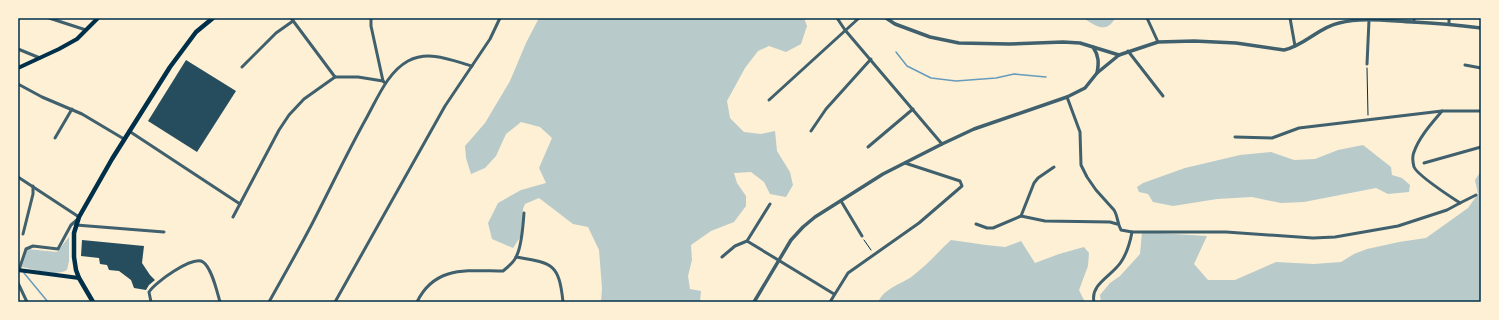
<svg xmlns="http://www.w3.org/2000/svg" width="1499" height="320" font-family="'Fira Sans Condensed',sans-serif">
  <rect width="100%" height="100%" fill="#fdf0d5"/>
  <g fill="#b9caca">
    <path d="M539,18h265l3,8 -6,18 -15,8 -17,-6 -11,5 -13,17 -18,33 3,17 14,14 17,2 14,-3 2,20 13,21 3,13 -7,12 -16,-3 -6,-12 -13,-10 -17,1 3,10 9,13v10l-12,16 -23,9 -20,14 1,15 -4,16 2,13 11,2 -1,11h-99l1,-14 -3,-38 -11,-23 -15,-3 -34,-26 -14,6 -2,5 -2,27 -8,12 -21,-9 -4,-16 10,-20 23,-13 25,-7 -7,-15 13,-30 -12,-11 -19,-5 -15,12 -10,22 -11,12 -14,6 -5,-16 -1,-12 20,-23 25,-42 16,-38z"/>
    <path d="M1083,18h32c-9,17 -20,7 -32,0z"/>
    <path d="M1363,145l28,22 1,8 10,3 8,7 -1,7 -21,2 -12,-6 -72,14 -23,1 -29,-6 -35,2 -44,7 -20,-4 -5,-8 -9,-2 -2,-5 6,-4 42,-15 55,-13 31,-3 23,8 21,-1 23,-9z"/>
    <path d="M1481,171v131h-380l-1,-7 10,-12 10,-7 20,-22 2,-22 65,4 -13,28 14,16h27l41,-18 38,2 27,-2 13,-8 13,-5 32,-7 27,-4 42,-30 10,-14 -3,-14z"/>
    <path d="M69,237v24l-2,9c-14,7 -30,0 -45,-3l5,-18 30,3z"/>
    <path d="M951,240l35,5 19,2 16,-6 14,22 24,-9 25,-7 5,6 -1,13 -9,24 6,12h-207c8,-16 26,-18 37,-28 13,-10 24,-23 36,-34z"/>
  </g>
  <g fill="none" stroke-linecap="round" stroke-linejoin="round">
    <g stroke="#669bbc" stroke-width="1.5">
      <path d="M896,52l11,14 24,12 25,3 40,-3 18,-4 32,3"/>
      <path d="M24,273l24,29"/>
    </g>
  </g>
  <g fill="#264d5e">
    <path d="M186,60l50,31 -39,61 -49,-31z"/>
    <path d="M82,240l62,6 -2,17 8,12 5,5 -6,5 -3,5 -12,-2 -3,-8 -12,-9 -10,-1 -2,-5 -7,-1 -1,-6 -18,-2z"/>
  </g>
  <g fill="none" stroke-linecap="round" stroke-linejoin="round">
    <g stroke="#003049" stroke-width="1">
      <path d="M1367,68l1,47"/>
      <path d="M864,240l7,10"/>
    </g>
    <g stroke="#3f606c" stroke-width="3">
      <path d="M49,18l37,12"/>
      <path d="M291,18l44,59"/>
      <path d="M371,18v8l12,55"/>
      <path d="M837,18l8,12 97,114"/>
      <path d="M1147,18l11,24"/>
      <path d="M1290,18l5,28"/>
      <path d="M1449,18v6"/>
      <path d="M1414,22v-4"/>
      <path d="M18,49l22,9"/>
      <path d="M1128,51l35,45"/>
      <path d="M1367,64l2,-44"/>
      <path d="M1465,65l16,3"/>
      <path d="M242,67l34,-34 17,-12"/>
      <path d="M18,84l24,13 40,17 42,25"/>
      <path d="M1067,97l13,35 1,33 6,12 9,13 18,20c4,6 3,13 7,20l11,2h94l87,6 22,-1 63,-11 49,-16 13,-7c-9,-6 -42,-27 -46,-36 -1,-4 -2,-11 0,-15 5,-15 18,-29 28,-41"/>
      <path d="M769,100l90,-82"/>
      <path d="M129,131l111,73"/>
      <path d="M811,131l15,-22 45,-50"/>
      <path d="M1235,137l37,1 27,-10 143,-17h39"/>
      <path d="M55,138l17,-29"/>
      <path d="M868,147l45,-38"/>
      <path d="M1424,163l57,-16"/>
      <path d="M18,177l61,40"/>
      <path d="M841,201l21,35"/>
      <path d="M1460,203l16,-8"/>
      <path d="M1021,216l13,-33 4,-5 16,-11"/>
      <path d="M233,217l46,-87 10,-15 15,-16 31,-22h23l25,4 2,2"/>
      <path d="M976,224l11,4h6l28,-12 24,5 65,1 7,2"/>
      <path d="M76,225l88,7"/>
      <path d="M23,234l10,-40v-8"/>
      <path d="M747,241l87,53"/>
      <path d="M516,257c36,6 43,6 47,45"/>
      <path d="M722,257l13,-11 12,-5 23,-37"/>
      <path d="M19,270l7,-21 7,-3 25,3 13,-24 7,-6"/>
      <path d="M18,283l9,19"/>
      <path d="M151,302l-2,-10c5,-9 44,-37 54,-30 9,6 14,30 17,40"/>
      <path d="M269,302c15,-27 30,-53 44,-80 18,-35 35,-71 54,-105 11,-20 21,-45 41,-56 21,-11 43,-1 64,5"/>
      <path d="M335,302l110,-196 45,-67 10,-21"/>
      <path d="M417,302c18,-37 51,-31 86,-31 5,-4 11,-9 13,-14 6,-10 7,-32 8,-44"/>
      <path d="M830,302l18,-29 71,-50 43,-37 -2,-5 -55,-18"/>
      <path d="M1094,302c-4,-18 18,-26 27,-40 6,-9 9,-19 11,-30"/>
    </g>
    <g stroke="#3f606c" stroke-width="3.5">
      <path d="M886,18l9,6 35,13 29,6 50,1 54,-2 17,1 39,12"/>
      <path d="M1093,47c6,9 6,16 4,26"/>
      <path d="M754,302l37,-62 12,-13 12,-10 68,-43 59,-30 32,-15 93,-32 18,-9 12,-15 22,-18 39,-13 36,-1 42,2 48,7c20,-4 35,-23 55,-27 24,-6 50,-2 74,-1 23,1 45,3 68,6"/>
    </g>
    <g stroke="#003049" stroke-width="4">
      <path d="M18,68l41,-19 18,-10 21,-21"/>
      <path d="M18,270l61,8"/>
    </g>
    <path stroke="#003049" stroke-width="4.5" d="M93,302l-14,-24 -3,-8 -2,-13v-24l5,-16 33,-58 58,-92 26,-35 17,-14"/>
  </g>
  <rect width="1499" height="320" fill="none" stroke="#fdf0d5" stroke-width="38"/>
  <rect x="19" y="19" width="1461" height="282" fill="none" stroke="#003049" stroke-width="1.5"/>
</svg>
